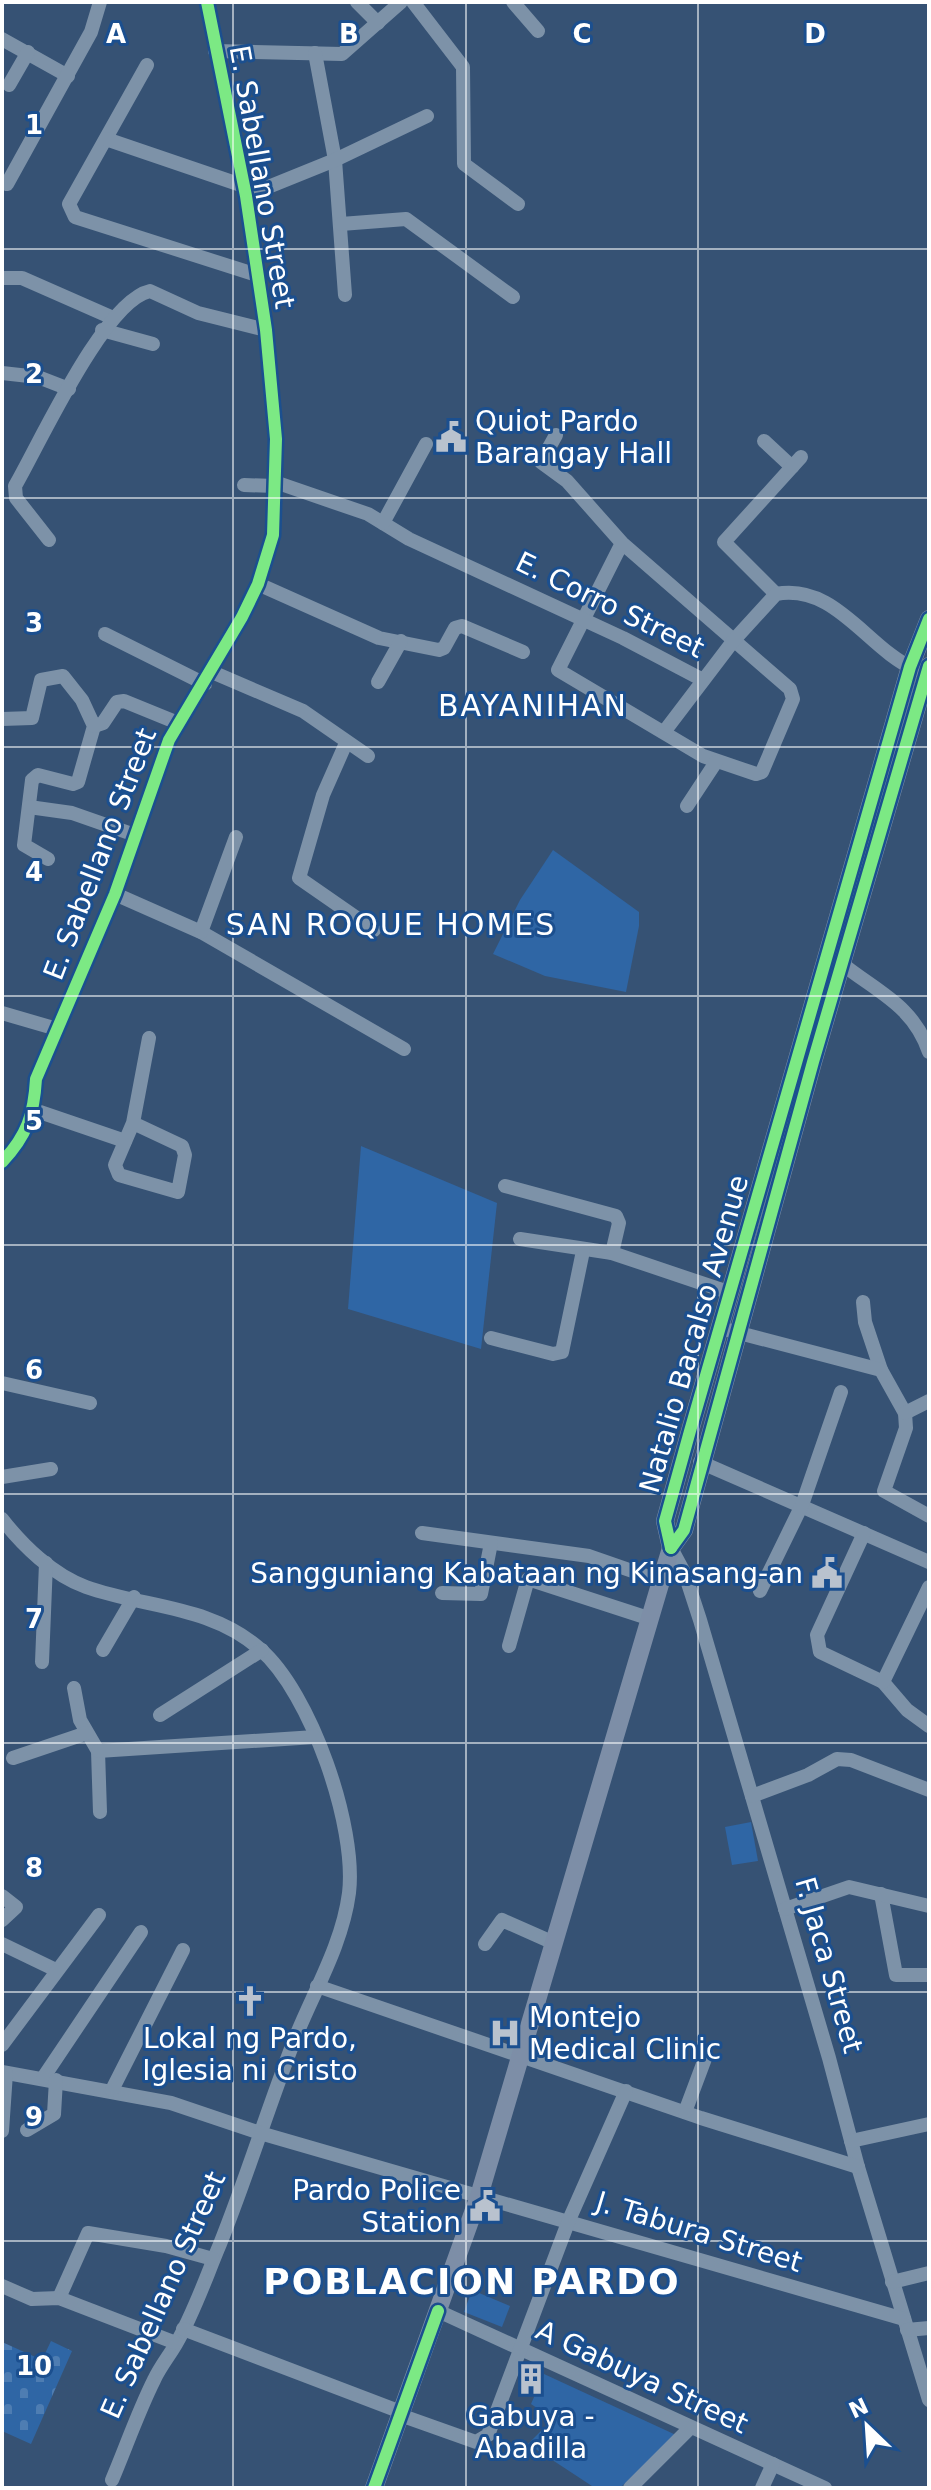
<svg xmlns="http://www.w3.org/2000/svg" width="931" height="2490" font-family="'DejaVu Sans',sans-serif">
  <defs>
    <pattern id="cemetery-stones" width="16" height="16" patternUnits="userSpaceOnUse" patternTransform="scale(2)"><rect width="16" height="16" fill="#2f66a5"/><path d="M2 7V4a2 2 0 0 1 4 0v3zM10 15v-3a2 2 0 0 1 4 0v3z" fill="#4e7db2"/></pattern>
  </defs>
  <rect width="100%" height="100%" fill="#365274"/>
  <g fill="#2f66a5">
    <path d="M553,850l86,62v14l-13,66 -81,-16 -52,-22 27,-54z"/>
    <path d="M361,1146l136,57 -16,146 -133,-40z"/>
    <path d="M751,1822l7,39 -26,4 -7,-38z"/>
    <path d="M472,2290l38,16 -8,21 -38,-15z"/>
    <path d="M544,2374l132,61 -56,53h-25l-67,-44 25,-25 -22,-15z"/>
  </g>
  <path fill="url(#cemetery-stones)" d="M51,2341l21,10 -41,93 -29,-13v-89l40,18z"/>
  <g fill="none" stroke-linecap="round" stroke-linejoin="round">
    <g stroke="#7d92a8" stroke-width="14">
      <path d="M357,2l21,21"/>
      <path d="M413,2l50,65 1,97 54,40"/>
      <path d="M513,2l25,29"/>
      <path d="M2,39l66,37"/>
      <path d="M215,51l127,3 59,-52"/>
      <path d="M315,53l20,107 10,135"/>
      <path d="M147,65l-78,139 6,13 182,58"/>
      <path d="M9,85l19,-33"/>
      <path d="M106,139l138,47"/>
      <path d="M7,184l84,-152 9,-30"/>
      <path d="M246,196l89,-36 92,-44"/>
      <path d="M341,224l65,-5 107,78"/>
      <path d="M2,278h20l91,40"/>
      <path d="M102,330l51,14"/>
      <path d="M2,373l36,4 31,12"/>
      <path d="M556,435l-15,27 26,19 55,62 168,146 3,10 -31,73 -6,2 -53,-18 -145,-86 64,-127"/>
      <path d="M764,441l28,26"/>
      <path d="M275,482l93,32 41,25 214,99 80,42"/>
      <path d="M244,485l31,1"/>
      <path d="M383,523l43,-79"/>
      <path d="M49,540l-33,-42 -1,-12c25,-43 89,-185 135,-195l48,22 68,17"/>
      <path d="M258,584l121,54 60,12 5,-2 11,-20 7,-2 61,26"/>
      <path d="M776,594l-52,-52 77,-85"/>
      <path d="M105,634l100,50"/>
      <path d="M212,672l91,39 65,45"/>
      <path d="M378,682l23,-41"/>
      <path d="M2,719l30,-1 9,-38 22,-4 19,24 12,26 -16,56 -5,2 -35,-9 -6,5 -8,65 24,14"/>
      <path d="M94,726l9,-3 14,-21 7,-1 54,22"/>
      <path d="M664,732l70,-92 42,-46c60,-11 91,55 140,76"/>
      <path d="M346,743l-23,52 -24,83 75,52"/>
      <path d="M687,806l29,-44"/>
      <path d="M29,807l43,6 63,22"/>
      <path d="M115,894l86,38 203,117"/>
      <path d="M201,932l35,-95"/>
      <path d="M841,963c36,29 72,42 88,89"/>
      <path d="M2,1013l55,16"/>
      <path d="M34,1110l91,31"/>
      <path d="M133,1123l49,23 3,9 -7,37 -59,-17 -4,-10 18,-42 16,-85"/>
      <path d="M2,1162c25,-26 32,-48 34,-83l79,-185 54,-154 73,-123 16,-33 15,-49 3,-96 -10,-109 -20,-134 -39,-194"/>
      <path d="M505,1186l111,30 3,7 -7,30"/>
      <path d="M520,1239l92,14 119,40"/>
      <path d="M863,1302l2,20 16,48"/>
      <path d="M728,1330l153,40 24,43 1,15 -22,63 45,25"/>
      <path d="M491,1338l62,16 9,-2 21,-101"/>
      <path d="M2,1383l88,20"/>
      <path d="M905,1413l24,-12"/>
      <path d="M700,1462l229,100"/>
      <path d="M2,1477l49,-8"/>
      <path d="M2,1519c21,27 51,56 84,68 59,21 124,18 174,62 51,44 97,178 89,244 -7,54 -38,103 -57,153 -25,65 -46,133 -72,198 -14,33 -26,69 -44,100 -7,12 -16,23 -22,36 -16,32 -28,67 -42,100"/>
      <path d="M422,1533l167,23 72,25"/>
      <path d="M864,1533l-47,102 3,17 63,30 24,28 22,16"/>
      <path d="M671,1548l14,26 15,46 129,438 29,109 71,233"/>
      <path d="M760,1591l42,-86 39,-113"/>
      <path d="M442,1593l39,1 10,-51"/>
      <path d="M509,1646l19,-67 123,40"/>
      <path d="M103,1650l31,-53"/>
      <path d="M42,1662l4,-99"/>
      <path d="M883,1682l46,-95"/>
      <path d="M74,1688l6,32 18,31 2,61"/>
      <path d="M160,1715l102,-65"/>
      <path d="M98,1751l217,-14"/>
      <path d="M13,1758l74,-25"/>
      <path d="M752,1796l56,-21 29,-16 14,1 78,30"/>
      <path d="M881,1894l15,81h33"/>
      <path d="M2,1896l14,11 -14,13"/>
      <path d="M785,1909l64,-22 80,19"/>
      <path d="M2,1944l54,26"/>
      <path d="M485,1944l17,-24 52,23"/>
      <path d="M317,1986l384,132 157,49"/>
      <path d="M2,2045l97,-130"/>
      <path d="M2,2072l169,31 89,30 644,186"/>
      <path d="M43,2078l98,-146"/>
      <path d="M112,2090l71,-140"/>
      <path d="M685,2112l21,-56"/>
      <path d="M27,2130l27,-16 2,-34"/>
      <path d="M2,2131l4,-58"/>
      <path d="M851,2141l78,-17"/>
      <path d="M892,2282l37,-9"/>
      <path d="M2,2286l30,13 27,-1 117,45"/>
      <path d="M59,2298l29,-65 78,13 47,13"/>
      <path d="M438,2311l387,177"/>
      <path d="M183,2329l218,83"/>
      <path d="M907,2330l22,-2"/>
      <path d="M400,2415l76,27 12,-7 81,-215 57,-129"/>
      <path d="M630,2488l60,-60"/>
      <path d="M762,2488l11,-24"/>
    </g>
    <g stroke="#7d8ea7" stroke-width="18">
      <path d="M671,1548l-6,-27 25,-90 220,-764 19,-48"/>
      <path d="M374,2488l105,-292 182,-615 10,-33 13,-18 129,-468 116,-396"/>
    </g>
    <defs>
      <g id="cycleway">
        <path d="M2,1162c25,-26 32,-48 34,-83l79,-185 54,-154 73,-123 16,-33 15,-49 3,-96 -10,-109 -20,-134 -39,-194"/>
        <path d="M671,1548l-6,-27 25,-90 220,-764 19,-48"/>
        <path d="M671,1548l13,-18 129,-468 116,-396"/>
        <path d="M374,2488l64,-177"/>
      </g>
    </defs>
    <use href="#cycleway" stroke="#1b4f8f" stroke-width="17"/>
    <use href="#cycleway" stroke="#7ce984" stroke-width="12"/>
  </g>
  <path fill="none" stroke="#fff" stroke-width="2" stroke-opacity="0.55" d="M233,2v2486M466,2v2486M698,2v2486M2,249h927M2,498h927M2,747h927M2,996h927M2,1245h927M2,1494h927M2,1743h927M2,1992h927M2,2241h927"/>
  <defs>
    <symbol id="civic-bare" viewBox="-9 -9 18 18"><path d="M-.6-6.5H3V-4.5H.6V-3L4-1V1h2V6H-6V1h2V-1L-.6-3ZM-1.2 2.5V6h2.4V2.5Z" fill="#b9c2ce" stroke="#1b4f8f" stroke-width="2.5" paint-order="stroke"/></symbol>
    <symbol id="church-bare" viewBox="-9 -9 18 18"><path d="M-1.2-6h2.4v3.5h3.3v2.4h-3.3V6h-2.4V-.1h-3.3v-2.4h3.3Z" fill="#b9c2ce" stroke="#1b4f8f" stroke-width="2.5" paint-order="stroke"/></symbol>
    <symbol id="hospital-bare" viewBox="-9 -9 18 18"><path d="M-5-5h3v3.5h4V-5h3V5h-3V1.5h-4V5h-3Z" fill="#b9c2ce" stroke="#1b4f8f" stroke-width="2.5" paint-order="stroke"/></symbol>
    <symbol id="building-bare" viewBox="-9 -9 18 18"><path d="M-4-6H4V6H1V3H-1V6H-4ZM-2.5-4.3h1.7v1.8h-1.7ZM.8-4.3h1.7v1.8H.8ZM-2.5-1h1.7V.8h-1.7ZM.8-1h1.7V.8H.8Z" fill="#b9c2ce" stroke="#1b4f8f" stroke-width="2.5" paint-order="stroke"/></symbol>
  </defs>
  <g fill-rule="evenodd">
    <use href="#civic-bare" x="429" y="415" width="44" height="44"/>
    <use href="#civic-bare" x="805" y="1551" width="44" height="44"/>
    <use href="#church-bare" x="228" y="1979" width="44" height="44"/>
    <use href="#hospital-bare" x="483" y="2011" width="44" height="44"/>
    <use href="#civic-bare" x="463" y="2184" width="44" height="44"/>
    <use href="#building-bare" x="509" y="2357" width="44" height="44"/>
  </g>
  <g text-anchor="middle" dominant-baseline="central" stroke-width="6" stroke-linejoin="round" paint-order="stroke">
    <g font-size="28" fill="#fff" stroke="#1b4f8f">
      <text transform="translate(262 177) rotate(80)">E. Sabellano Street</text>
      <text transform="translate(610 605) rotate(26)">E. Corro Street</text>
      <text transform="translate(100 854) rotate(-69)">E. Sabellano Street</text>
      <text transform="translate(694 1334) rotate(-74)">Natalio Bacalso Avenue</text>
      <text transform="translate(829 1965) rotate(74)">F. Jaca Street</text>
      <text transform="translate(699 2232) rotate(17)">J. Tabura Street</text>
      <text transform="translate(163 2295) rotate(-66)">E. Sabellano Street</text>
      <text transform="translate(642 2377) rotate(25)">A Gabuya Street</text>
    </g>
    <g font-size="28" fill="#fff" stroke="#1b4f8f" text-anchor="start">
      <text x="475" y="421">Quiot Pardo<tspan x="475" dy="32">Barangay Hall</tspan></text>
      <text x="803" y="1573" text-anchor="end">Sangguniang Kabataan ng Kinasang-an</text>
      <text x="529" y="2017">Montejo<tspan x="529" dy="32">Medical Clinic</tspan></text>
      <text x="250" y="2038" text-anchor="middle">Lokal ng Pardo,<tspan x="250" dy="32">Iglesia ni Cristo</tspan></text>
      <text x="461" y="2190" text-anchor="end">Pardo Police<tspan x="461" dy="32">Station</tspan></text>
      <text x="531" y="2416" text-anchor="middle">Gabuya -<tspan x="531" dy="32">Abadilla</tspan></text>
    </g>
    <g font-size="30" letter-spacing="2" fill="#fff" stroke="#1b4f8f">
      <text x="533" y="705">BAYANIHAN</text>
      <text x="391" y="924">SAN ROQUE HOMES</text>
    </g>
    <g font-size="36" font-weight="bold" letter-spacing="2" fill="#fff" stroke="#1b4f8f">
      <text x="472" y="2281">POBLACION PARDO</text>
    </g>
  </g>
  <g font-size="26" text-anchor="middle" font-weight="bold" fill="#fff" stroke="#1b4f8f" stroke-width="6" stroke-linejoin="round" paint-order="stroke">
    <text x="116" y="43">A</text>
    <text x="349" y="43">B</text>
    <text x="582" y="43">C</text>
    <text x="815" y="43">D</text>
    <text x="34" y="134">1</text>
    <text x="34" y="383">2</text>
    <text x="34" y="632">3</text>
    <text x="34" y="881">4</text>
    <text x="34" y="1130">5</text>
    <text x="34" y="1379">6</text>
    <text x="34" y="1628">7</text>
    <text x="34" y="1877">8</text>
    <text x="34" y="2126">9</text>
    <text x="34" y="2375">10</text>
  </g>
  <rect width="931" height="2490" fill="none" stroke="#ffffff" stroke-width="8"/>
  <g transform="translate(867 2426) rotate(335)" stroke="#1b4f8f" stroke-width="6" paint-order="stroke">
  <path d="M0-6L14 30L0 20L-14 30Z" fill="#ffffff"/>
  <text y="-12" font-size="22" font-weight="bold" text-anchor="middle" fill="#ffffff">N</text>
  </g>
</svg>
